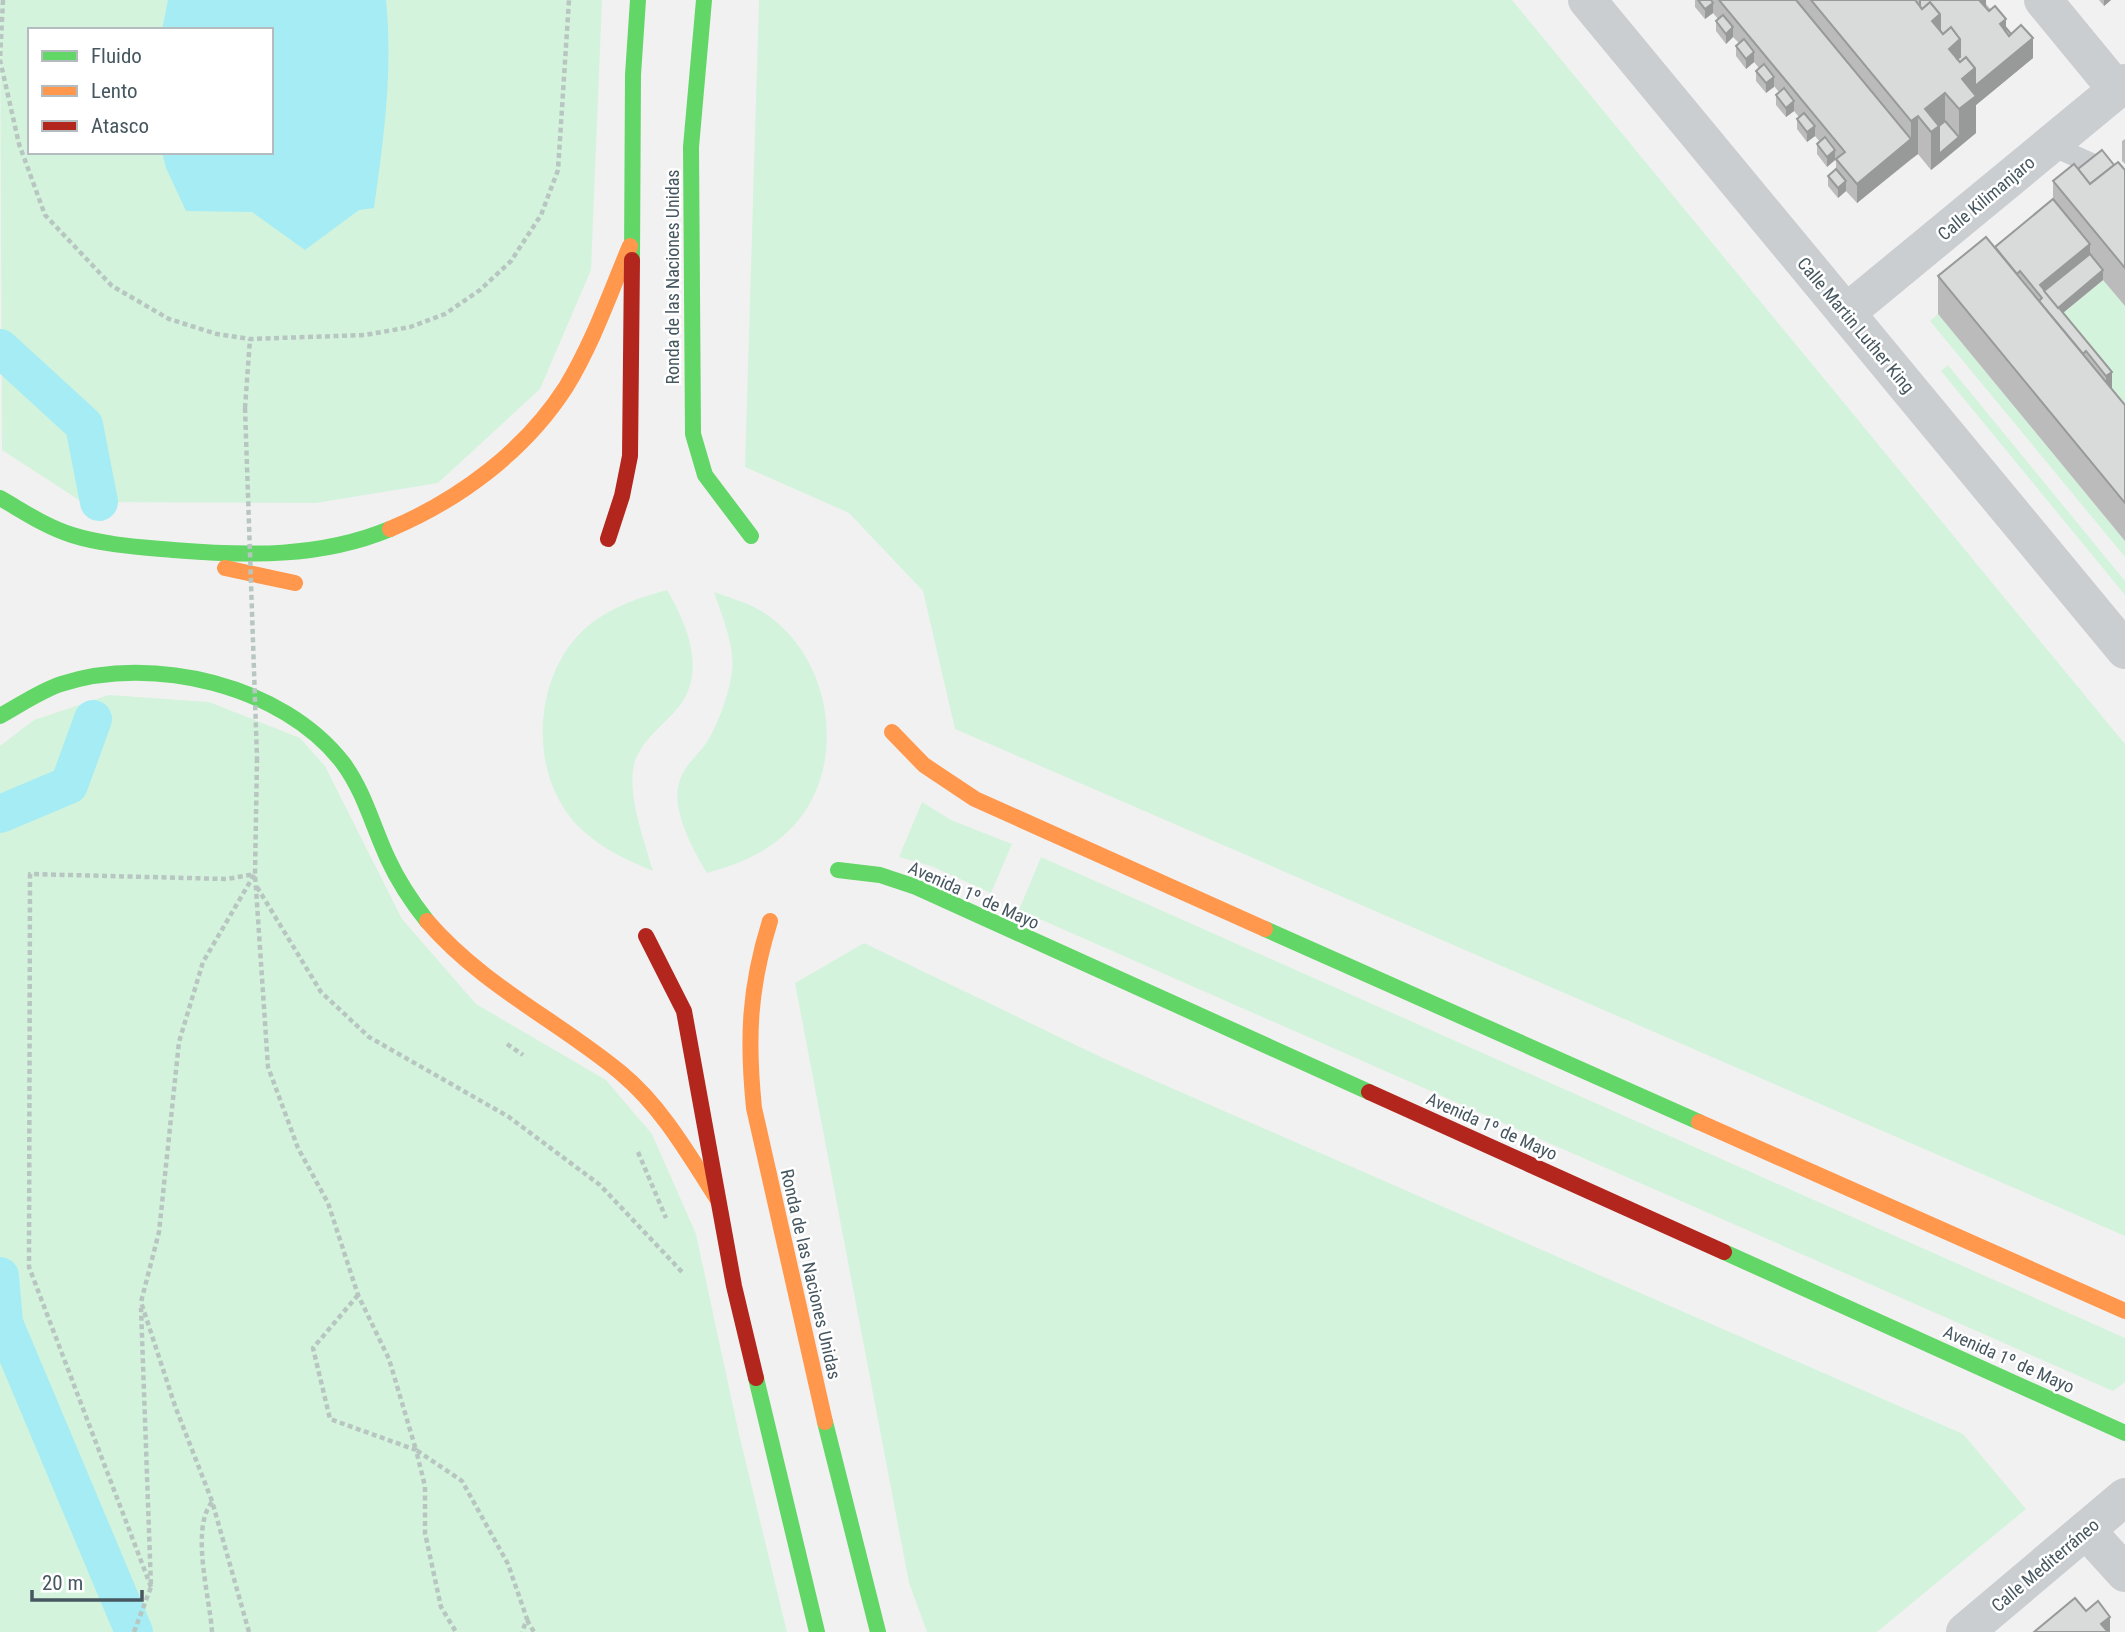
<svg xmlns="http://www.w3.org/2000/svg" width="2125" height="1632" font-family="'Roboto Condensed',sans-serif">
  <rect width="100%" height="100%" fill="#f2f1f1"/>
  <g fill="#d4f3dc" fill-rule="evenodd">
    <path d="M0,0h602l-11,270 -51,119 -102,94 -122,20 -234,-1 -80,-52zM30,30h241v122h-241z"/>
    <path d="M759,0h753l613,744v492l-1170,-507 -32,-138 -74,-78 -104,-46z"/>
    <path d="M2103,280l22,26v101l-71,-86z"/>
    <path d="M1938,314l187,227v16l-195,-236z"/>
    <path d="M1948,365l177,216v14l-184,-224z"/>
    <path d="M667,590c21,36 41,84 9,120 -14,16 -37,33 -42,55 -7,29 11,79 19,106 -27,-11 -51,-22 -73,-43 -54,-52 -48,-156 9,-203 24,-19 49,-27 78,-35z"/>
    <path d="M714,592c13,5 28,9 40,15 81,42 100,169 29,229 -23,20 -48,29 -76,37 -13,-21 -34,-60 -29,-86 5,-22 17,-28 29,-45 11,-17 23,-51 25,-71 3,-25 -10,-55 -18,-79z"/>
    <path d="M109,695l100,7 91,36 25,28 77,153 74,85 130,76 46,54 44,100 43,200 48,198h-787v-886l34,-26z"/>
    <path d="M922,802l29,18 61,24 -21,49 -60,-27 -32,-9z"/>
    <path d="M1041,857l1084,481v44l-12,9 -1094,-481z"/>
    <path d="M864,943l239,115 860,376 63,75 -149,123h-950l-18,-49 -114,-600z"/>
  </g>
  <path fill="#a5ecf4" d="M168,0h218c7,72 -2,137 -12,208l-15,2 -54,40 -53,-38 -66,-1 -20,-43 -4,-16h109v-122h-109z"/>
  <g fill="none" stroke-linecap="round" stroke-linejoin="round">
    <g stroke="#a5ecf4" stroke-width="38">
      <path d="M0,348l84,77 15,77"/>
      <path d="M0,814l69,-29 24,-66"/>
      <path d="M0,1276l4,47 130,309"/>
    </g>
    <g stroke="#b8c6c1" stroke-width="4.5" stroke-dasharray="5 3.5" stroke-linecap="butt">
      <path d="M3,0l-3,60 19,84 26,71 67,71 57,33 48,15 33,5 115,-4 45,-8 35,-13 35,-24 31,-29 30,-46 17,-45 11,-170"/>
      <path d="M245,408l5,-69"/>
      <path d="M257,758l-2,116 13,193 30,81 30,55 30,92 31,64 27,91 46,31 46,83 19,55 -5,13"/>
      <path d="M257,887l64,105 48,45 140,80 91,68 82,87"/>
      <path d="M507,1044l16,11"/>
      <path d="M638,1152l28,66"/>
      <path d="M358,1295l-45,53 17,71 86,31 9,36v47l16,74 15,25"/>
      <path d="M212,1502c-22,27 -2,96 0,130"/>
      <path d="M151,1587l-122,-320 1,-393 197,5 28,-5"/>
      <path d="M527,1620l7,12"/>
      <path d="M134,1632l17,-45 -10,-279"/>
      <path d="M249,1632l-37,-131 -37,-95 -34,-104 18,-70 20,-190 24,-80 51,-87"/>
    </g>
    <path stroke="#caced1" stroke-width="21" d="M2050,145l52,23 23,23"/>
    <g stroke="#caced1" stroke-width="38">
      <path d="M1587,0l538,650"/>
      <path d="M2043,0l74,90"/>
      <path d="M1846,313l279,-230"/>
      <path d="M2086,1530l39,43"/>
      <path d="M1965,1632l160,-135"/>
    </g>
    <g stroke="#63d668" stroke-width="16">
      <path d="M704,0l-13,147 2,287 12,41 46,61"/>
      <path d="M632,260l1,-185 5,-75"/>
      <path d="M0,498c23,13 46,29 72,37 32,10 67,12 101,15 74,6 147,8 217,-21"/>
      <path d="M0,716c20,-11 40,-25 61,-32 91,-30 222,1 282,79 21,28 30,64 45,96 10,22 24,43 39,62"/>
      <path d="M838,870l42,5 36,12 453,205"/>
      <path d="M1265,929l434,193"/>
      <path d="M1724,1252l401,181"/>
      <path d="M756,1378l61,254"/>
      <path d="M825,1422l53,210"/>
    </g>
    <g stroke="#ff974d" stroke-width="16">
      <path d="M390,529c69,-29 135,-78 176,-142 27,-44 44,-94 64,-141"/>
      <path d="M225,568l70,15"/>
      <path d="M892,732l32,33 51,34 290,130"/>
      <path d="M427,921c56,65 130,99 194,152 41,34 68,82 97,127"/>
      <path d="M770,921c-21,67 -23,118 -16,187l71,314"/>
      <path d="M1699,1122l426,189"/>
    </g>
    <g stroke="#b3261e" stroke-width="16">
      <path d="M608,539l14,-43 8,-40 2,-196"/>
      <path d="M646,936l38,75 50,275 22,92"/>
      <path d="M1369,1092l355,160"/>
    </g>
    <path stroke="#b8c6c1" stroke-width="4.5" stroke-dasharray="5 3.5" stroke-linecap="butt" d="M245,408l12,350"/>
  </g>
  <g fill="#bbb">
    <path d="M1695,0h291v4l47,54 -57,47v28l-37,31 -8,6 -13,-16 -61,49 -11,-12 -8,7 -10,-12v-10l8,-7v-7l-1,-2 -8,7 -10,-13v-10l3,-2 -5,-6 -8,6 -10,-13v-10l2,-2 -5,-6 -8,6 -10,-12v-10l3,-3 -5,-6 -8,7 -10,-12v-10l3,-3 -5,-6 -8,7 -10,-13v-10l3,-3 -6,-6 -7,7 -10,-13v-10l2,-2 -5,-6 -8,6 -10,-12z"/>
    <path d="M2099,0h12l-7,6z"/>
    <path d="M2125,139v25l-3,-3v-20z"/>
    <path d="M2114,165l11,5v136l-22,-26 -40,33 49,59v17l13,16v136l-187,-227v-38l57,-29 58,-48v-18z"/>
  </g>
  <g fill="#989999">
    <path d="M1979,0h7v14z"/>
    <path d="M2104,0h7l-7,6z"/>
    <path d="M1713,3v10l-8,6v-10z"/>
    <path d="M1940,14v38l-8,-31z"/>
    <path d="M2006,19v19l-6,-14z"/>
    <path d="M1733,27v10l-7,7v-10z"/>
    <path d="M2033,38v20l-57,47v28l-45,37v-38l-6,-23 20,-16v38l14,6v-28l3,-30 13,-11z"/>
    <path d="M1960,39v29l-11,-19z"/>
    <path d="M1754,52v10l-8,7v-10z"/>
    <path d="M1774,77v10l-8,6v-10z"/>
    <path d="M1794,101v10l-8,6v-9z"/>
    <path d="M1918,116v38l-7,5v-38z"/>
    <path d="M1815,126v10l-8,6v-10z"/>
    <path d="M1911,139v20l-54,44v-19z"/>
    <path d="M1835,150v10l-8,7v-10z"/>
    <path d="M1846,181v10l-8,7v-10z"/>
    <path d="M2090,244v20l-45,37 -5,-16z"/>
    <path d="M2103,270v10l-50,41v-10z"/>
    <path d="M2112,372v19l-6,-5v-10z"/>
    <path d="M2110,1617v15h-9v-8z"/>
  </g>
  <g fill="#d9dada" stroke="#989999" stroke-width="2">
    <path d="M1698,0h13l2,3 -8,6z"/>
    <path d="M1719,0h77l115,139 -54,45 -21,-25 9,-7z"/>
    <path d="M1811,0h104l7,9 8,-7 10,12 -8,7 11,13 8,-7 9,12 -11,10 11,13 6,-5 9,11 -13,11 14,17 -17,13 -14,-16 -20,16 14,17 -8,6 -13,-16 -7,5z"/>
    <path d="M1920,0h59l10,11 6,-5 11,13 -6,5 9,12 12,-11 12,13 -58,48v-18l-9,-11 -6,5 -3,-3 3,-2v-18l-9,-12 -8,7 -3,-4v-16l-10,-12 -8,7 -2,-3z"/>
    <path d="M1723,15l10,12 -7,7 -10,-13z"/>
    <path d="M2006,28l5,6 -2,2 -4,-6z"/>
    <path d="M1744,39l10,13 -8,7 -10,-13z"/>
    <path d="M1764,64l10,13 -8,6 -10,-12z"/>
    <path d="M1784,88l10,13 -8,7 -10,-13z"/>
    <path d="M1804,113l11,13 -8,6 -10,-13z"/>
    <path d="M1945,121l14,16 -20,17v-28z"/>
    <path d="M1825,137l10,13 -8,7 -10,-13z"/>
    <path d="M2102,150l12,15 -24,19 -12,-15z"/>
    <path d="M2118,162l7,8v98l-72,-87 21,-17 16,20z"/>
    <path d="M1836,169l10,12 -8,7 -10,-12z"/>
    <path d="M2053,199l37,45 -50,41 72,87 -6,4 -20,-25 -3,3 -44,-53 3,-3 -22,-27 -3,3 -22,-27z"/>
    <path d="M1986,237l139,168v98l-187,-227z"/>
    <path d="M2090,254l13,16 -45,38 -14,-17z"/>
    <path d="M2075,1598l11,13 12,-10 12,16 -9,7 7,8h-74z"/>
  </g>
  <g text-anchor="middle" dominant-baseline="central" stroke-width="5" stroke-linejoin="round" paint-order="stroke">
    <g font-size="18" fill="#465760" stroke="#fff">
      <text transform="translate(1986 198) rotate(-40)">Calle Kilimanjaro</text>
      <text transform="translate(672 277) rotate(-90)">Ronda de las Naciones Unidas</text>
      <text transform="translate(1856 325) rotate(50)">Calle Martin Luther King</text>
      <text transform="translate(974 895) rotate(24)">Avenida 1º de Mayo</text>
      <text transform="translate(1492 1126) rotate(24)">Avenida 1º de Mayo</text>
      <text transform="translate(811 1274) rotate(77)">Ronda de las Naciones Unidas</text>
      <text transform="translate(2009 1359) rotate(24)">Avenida 1º de Mayo</text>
      <text transform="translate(2045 1565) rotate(-40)">Calle Mediterráneo</text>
    </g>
  </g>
  <rect x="28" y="28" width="245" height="126" fill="#ffffff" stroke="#b5bcbf" stroke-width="2"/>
  <rect x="42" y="51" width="35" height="10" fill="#63d668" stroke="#b5bcbf" stroke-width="2"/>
  <text x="91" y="63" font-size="21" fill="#465760">Fluido</text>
  <rect x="42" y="86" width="35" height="10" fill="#ff974d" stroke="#b5bcbf" stroke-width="2"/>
  <text x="91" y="98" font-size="21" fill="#465760">Lento</text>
  <rect x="42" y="121" width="35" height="10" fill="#b3261e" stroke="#b5bcbf" stroke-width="2"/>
  <text x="91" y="133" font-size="21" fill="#465760">Atasco</text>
  <path d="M32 1590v10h110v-10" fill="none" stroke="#465760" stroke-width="3.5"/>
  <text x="42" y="1590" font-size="21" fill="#465760" stroke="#ffffff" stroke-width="5" paint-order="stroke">20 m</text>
</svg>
